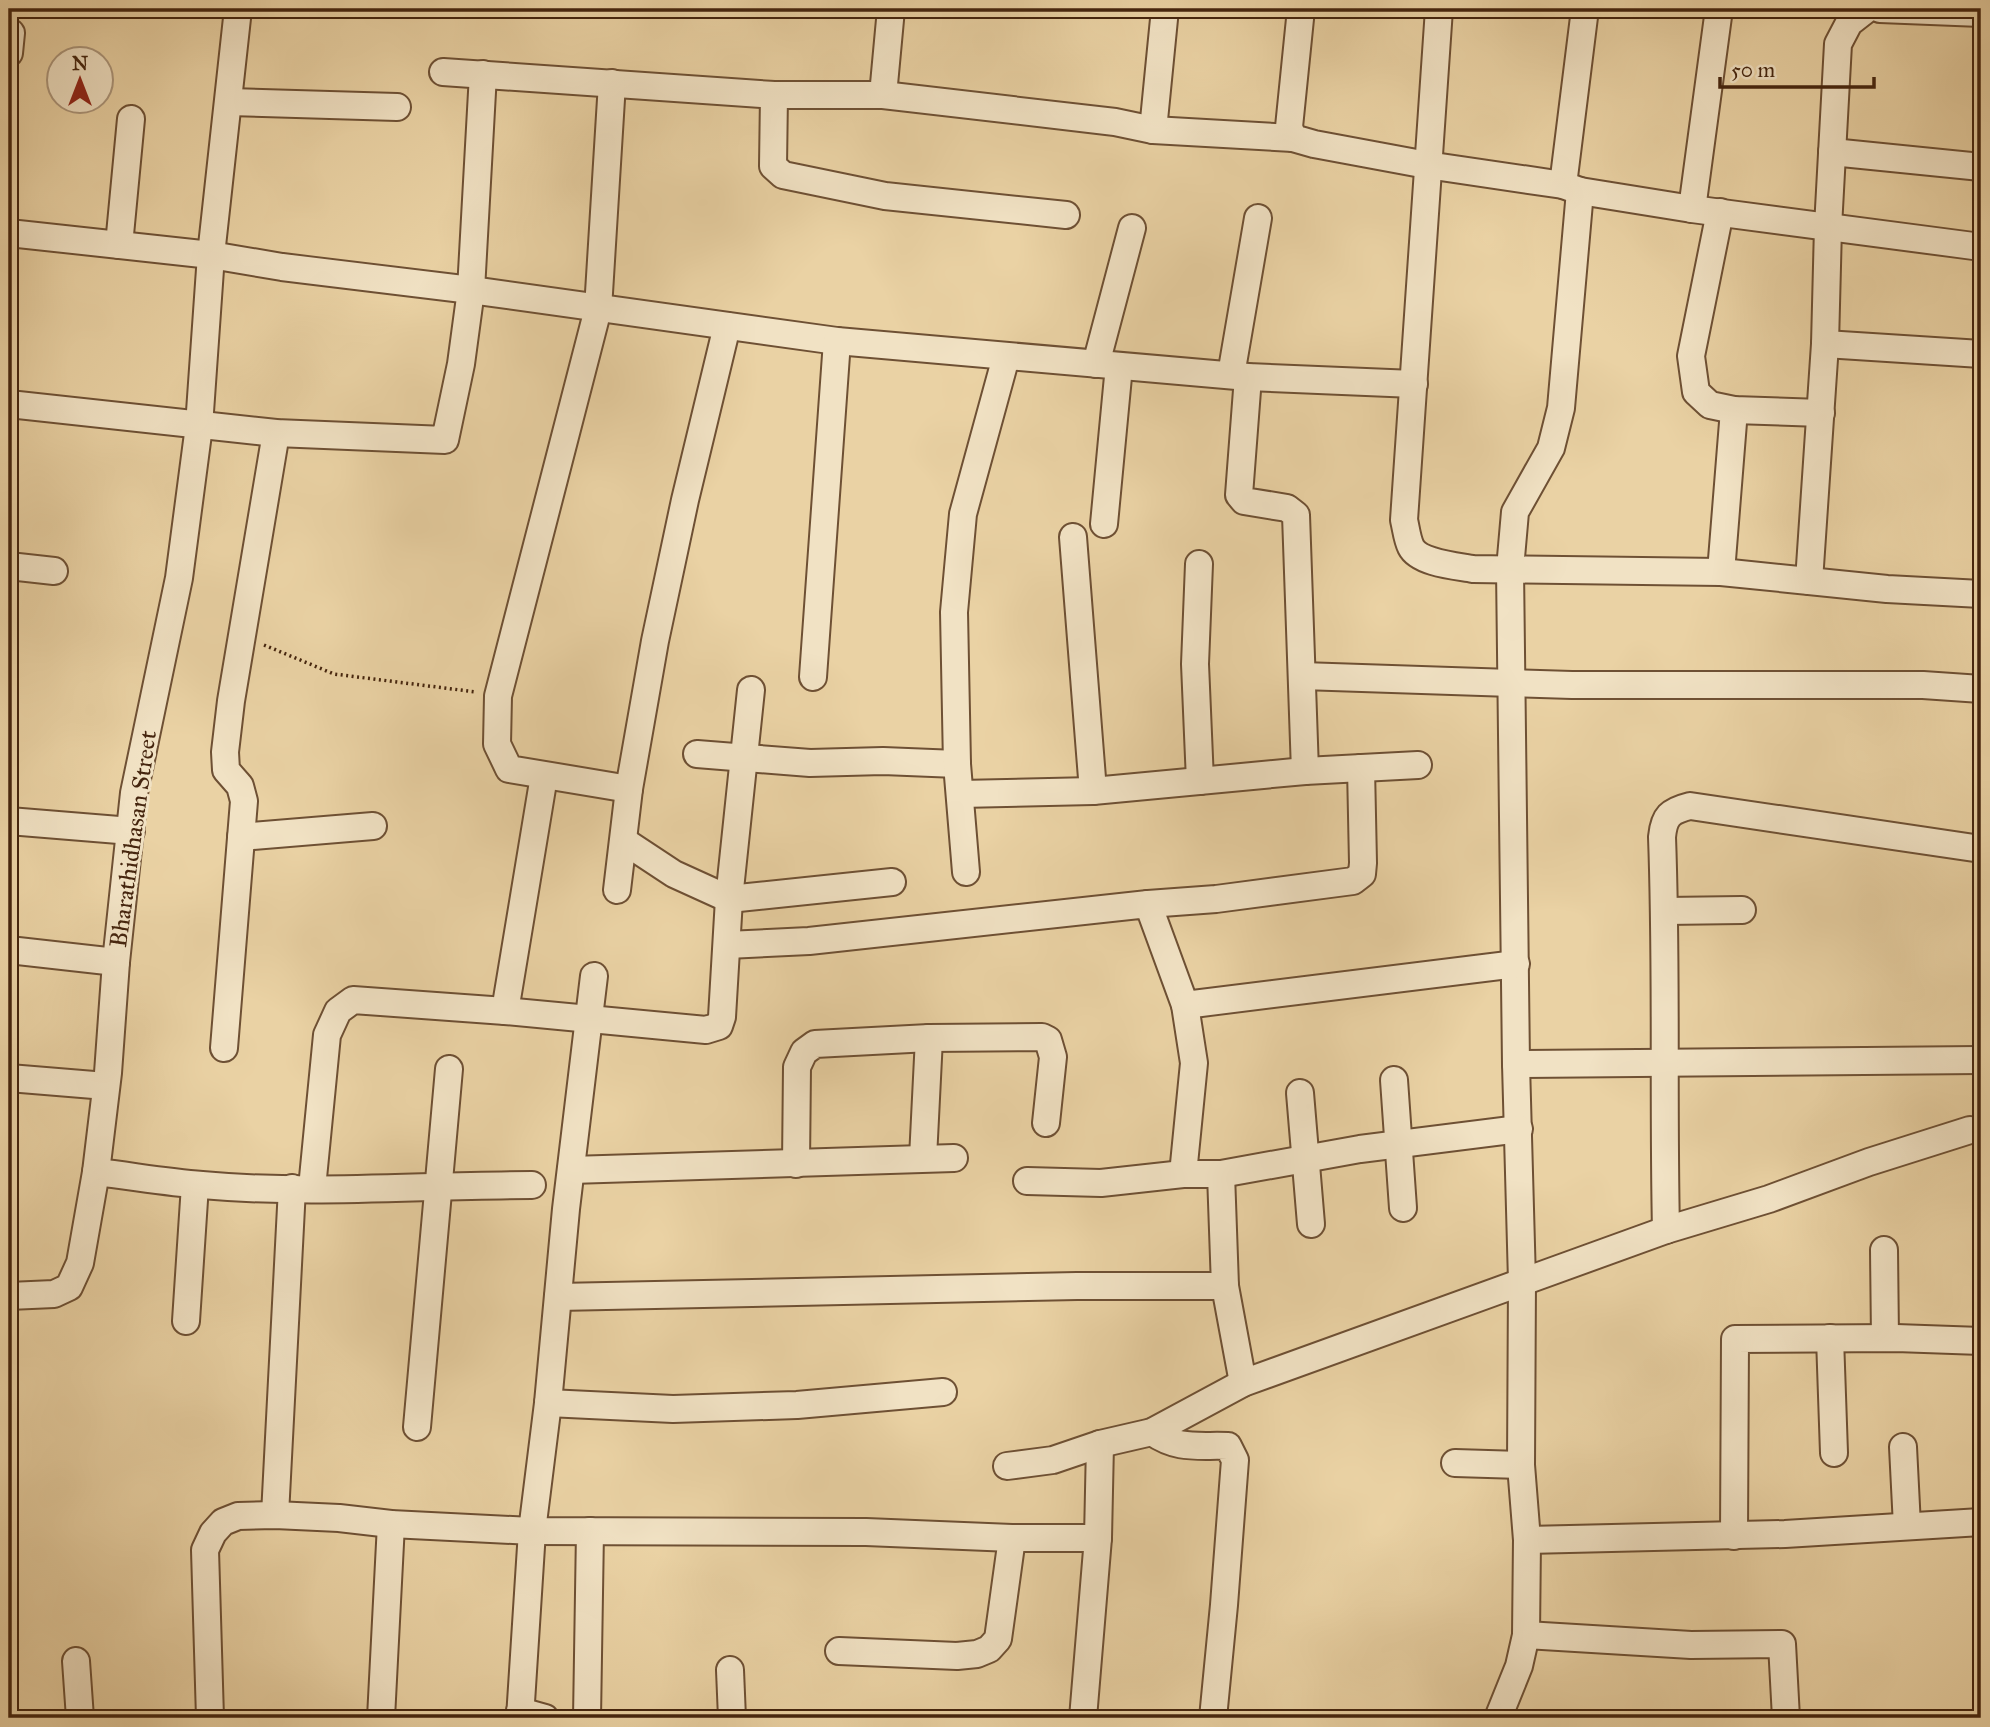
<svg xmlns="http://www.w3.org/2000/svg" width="1990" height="1727" font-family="'IM FELL Great Primer',serif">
  <rect width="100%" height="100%" fill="#ead2a4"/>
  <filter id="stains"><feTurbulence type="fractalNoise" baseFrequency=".00286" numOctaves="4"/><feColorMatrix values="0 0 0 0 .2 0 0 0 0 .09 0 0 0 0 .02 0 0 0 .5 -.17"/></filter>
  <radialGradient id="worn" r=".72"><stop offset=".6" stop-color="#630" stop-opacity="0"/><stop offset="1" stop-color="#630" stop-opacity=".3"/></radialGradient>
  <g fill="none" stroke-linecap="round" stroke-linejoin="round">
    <defs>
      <g id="minor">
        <path d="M1301,9l-12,118 4,11 21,6 113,21 136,20 17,6 -19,217 -10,40 -36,64 -5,57 6,495 6,217 -1,184 6,75 -1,95 -7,31 -21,52"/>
        <path d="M1439,9l-35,511c2,8 3,19 7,27 8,16 46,19 62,22l248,3 166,17 94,5"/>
        <path d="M1880,9l101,4"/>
        <path d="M9,53l2,-20"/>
        <path d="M443,72l331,23h109l232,27 38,8 140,8"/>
        <path d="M612,83l-14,226 -100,387 -1,48 12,25 120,20"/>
        <path d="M774,95l-1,71 10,9 102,21 181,19"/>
        <path d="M883,95l8,-86"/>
        <path d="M229,102l168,5"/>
        <path d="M1153,130l12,-121"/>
        <path d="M1832,152l149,15"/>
        <path d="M1563,185l22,-176"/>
        <path d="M1580,191l112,18 289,38"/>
        <path d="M1692,209l27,-200"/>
        <path d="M1720,212l-29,144 5,36 14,13 24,5 87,3"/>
        <path d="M9,233l202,22 71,12 189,23 366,51 411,36 166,7"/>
        <path d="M119,245l12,-126"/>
        <path d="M1825,344l156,10"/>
        <path d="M1096,364l36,-136"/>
        <path d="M1231,375l27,-157"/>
        <path d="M1248,377l-9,118 5,6 43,7 9,7 9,256"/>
        <path d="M9,404l267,29 169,7 16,-76 10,-74 12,-216"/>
        <path d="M1104,524l15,-158"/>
        <path d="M1073,537l20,254"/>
        <path d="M1199,564l-4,100 5,117"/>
        <path d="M9,566l45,5"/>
        <path d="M1721,572l13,-162"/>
        <path d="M1809,581l16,-237 3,-117 10,-183 11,-21 18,-14"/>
        <path d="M1302,676l270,9h351l58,4"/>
        <path d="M813,677l24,-336"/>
        <path d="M697,754l113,9 73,-2 74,3"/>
        <path d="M960,794l133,-3 212,-20 113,-6"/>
        <path d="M9,821l122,10"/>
        <path d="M241,837l132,-11"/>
        <path d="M624,841l50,33 55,25 163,-17"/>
        <path d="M966,872l-9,-108 -3,-152 9,-98 43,-157"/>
        <path d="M617,890l12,-101 26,-148 30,-141 42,-174"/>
        <path d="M1148,904l68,-5 137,-18 9,-7 1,-11 -2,-95"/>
        <path d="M1665,911l77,-1"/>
        <path d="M727,945l82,-4 339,-37 37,101 331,-41"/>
        <path d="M9,950l107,12"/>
        <path d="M505,1011l201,19 13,-4 3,-9 7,-118 22,-209"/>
        <path d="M224,1048l20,-247 -4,-15 -14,-16 -1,-18 6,-51 45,-268"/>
        <path d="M1516,1064l464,-4"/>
        <path d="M9,1078l97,8"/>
        <path d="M1394,1080l9,128"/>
        <path d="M1300,1093l11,131"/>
        <path d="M923,1158l6,-120"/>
        <path d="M796,1164l1,-97 7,-15 11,-8 114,-6 113,-1 6,3 5,17 -7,66"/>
        <path d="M571,1170l383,-12"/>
        <path d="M96,1172c35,4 70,10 106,13 109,10 220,0 330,0"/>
        <path d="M1183,1174l11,-111 -9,-58"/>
        <path d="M1221,1174l4,112 18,97"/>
        <path d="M1027,1181l74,2 82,-9h38l139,-25 159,-20"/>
        <path d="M312,1188l15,-153 11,-24 15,-11 152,11 39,-235"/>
        <path d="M1666,1230c-3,-131 1,-262 -4,-393 2,-21 8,-26 28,-31l291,43"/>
        <path d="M1884,1250l1,88"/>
        <path d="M9,1296l45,-2 15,-7 11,-24 16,-91 12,-99 8,-111 18,-169 45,-215 20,-152 12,-171 27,-246"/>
        <path d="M558,1297l519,-11h148"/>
        <path d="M186,1321l9,-136"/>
        <path d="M1830,1338l4,115"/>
        <path d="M548,1403l125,6 124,-4 146,-13"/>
        <path d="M417,1427l32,-358"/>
        <path d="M1152,1432c26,18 45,13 76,14l7,14 -11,145 -11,113"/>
        <path d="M1903,1447l4,79"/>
        <path d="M1455,1463l66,2"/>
        <path d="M1007,1466l46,-6 47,-16 52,-12 91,-49 423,-153 103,-31 100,-37 101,-32"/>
        <path d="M275,1515l17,-327"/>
        <path d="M1734,1536l1,-197 161,-1 85,3"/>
        <path d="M1527,1540l258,-6 196,-12"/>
        <path d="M1526,1635l165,10 91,-1 4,74"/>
        <path d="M839,1651l118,5 20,-2 12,-5 9,-10 14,-101"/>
        <path d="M76,1661l4,57"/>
        <path d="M730,1670l2,48"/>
        <path d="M520,1711l25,7"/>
        <path d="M210,1718l-5,-168 8,-17 10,-11 15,-6 37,-1 64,3 52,6 141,7 334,1 146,6h86"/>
        <path d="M381,1718l10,-194"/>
        <path d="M520,1718l12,-187 16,-128 18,-194 28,-233"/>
        <path d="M587,1718l3,-187"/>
        <path d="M1083,1718l15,-180 2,-94"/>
      </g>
    </defs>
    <use href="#minor" stroke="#6e5034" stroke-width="30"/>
    <path stroke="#45250e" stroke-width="3.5" stroke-dasharray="2 3.5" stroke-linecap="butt" d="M264,645l70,29 142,18"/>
    <use href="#minor" stroke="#f1e2c4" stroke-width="26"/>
  </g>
  <g text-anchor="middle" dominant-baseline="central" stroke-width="6" stroke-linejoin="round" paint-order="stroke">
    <g font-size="24" fill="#45250e" stroke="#f1e2c4">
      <text transform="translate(133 839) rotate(-82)">Bharathidhasan Street</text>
    </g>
  </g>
  <rect width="1990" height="1727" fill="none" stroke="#ead2a4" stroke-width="35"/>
  <rect x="10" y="10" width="1969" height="1706" fill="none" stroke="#45250e" stroke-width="3.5"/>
  <rect x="18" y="18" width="1955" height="1692" fill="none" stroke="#45250e" stroke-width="2"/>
  <g transform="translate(80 80)"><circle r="33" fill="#f1e2c4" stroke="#ac967b" stroke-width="2"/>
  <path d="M0-5L12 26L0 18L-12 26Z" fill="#8f2418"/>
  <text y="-10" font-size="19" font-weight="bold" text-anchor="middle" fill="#45250e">N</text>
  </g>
  <path d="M1720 77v10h154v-10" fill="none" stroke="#45250e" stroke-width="3.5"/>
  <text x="1731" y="77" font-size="21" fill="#45250e" stroke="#f1e2c4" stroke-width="5" paint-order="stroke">50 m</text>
  <rect width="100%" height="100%" filter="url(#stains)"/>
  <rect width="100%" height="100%" fill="url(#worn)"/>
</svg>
